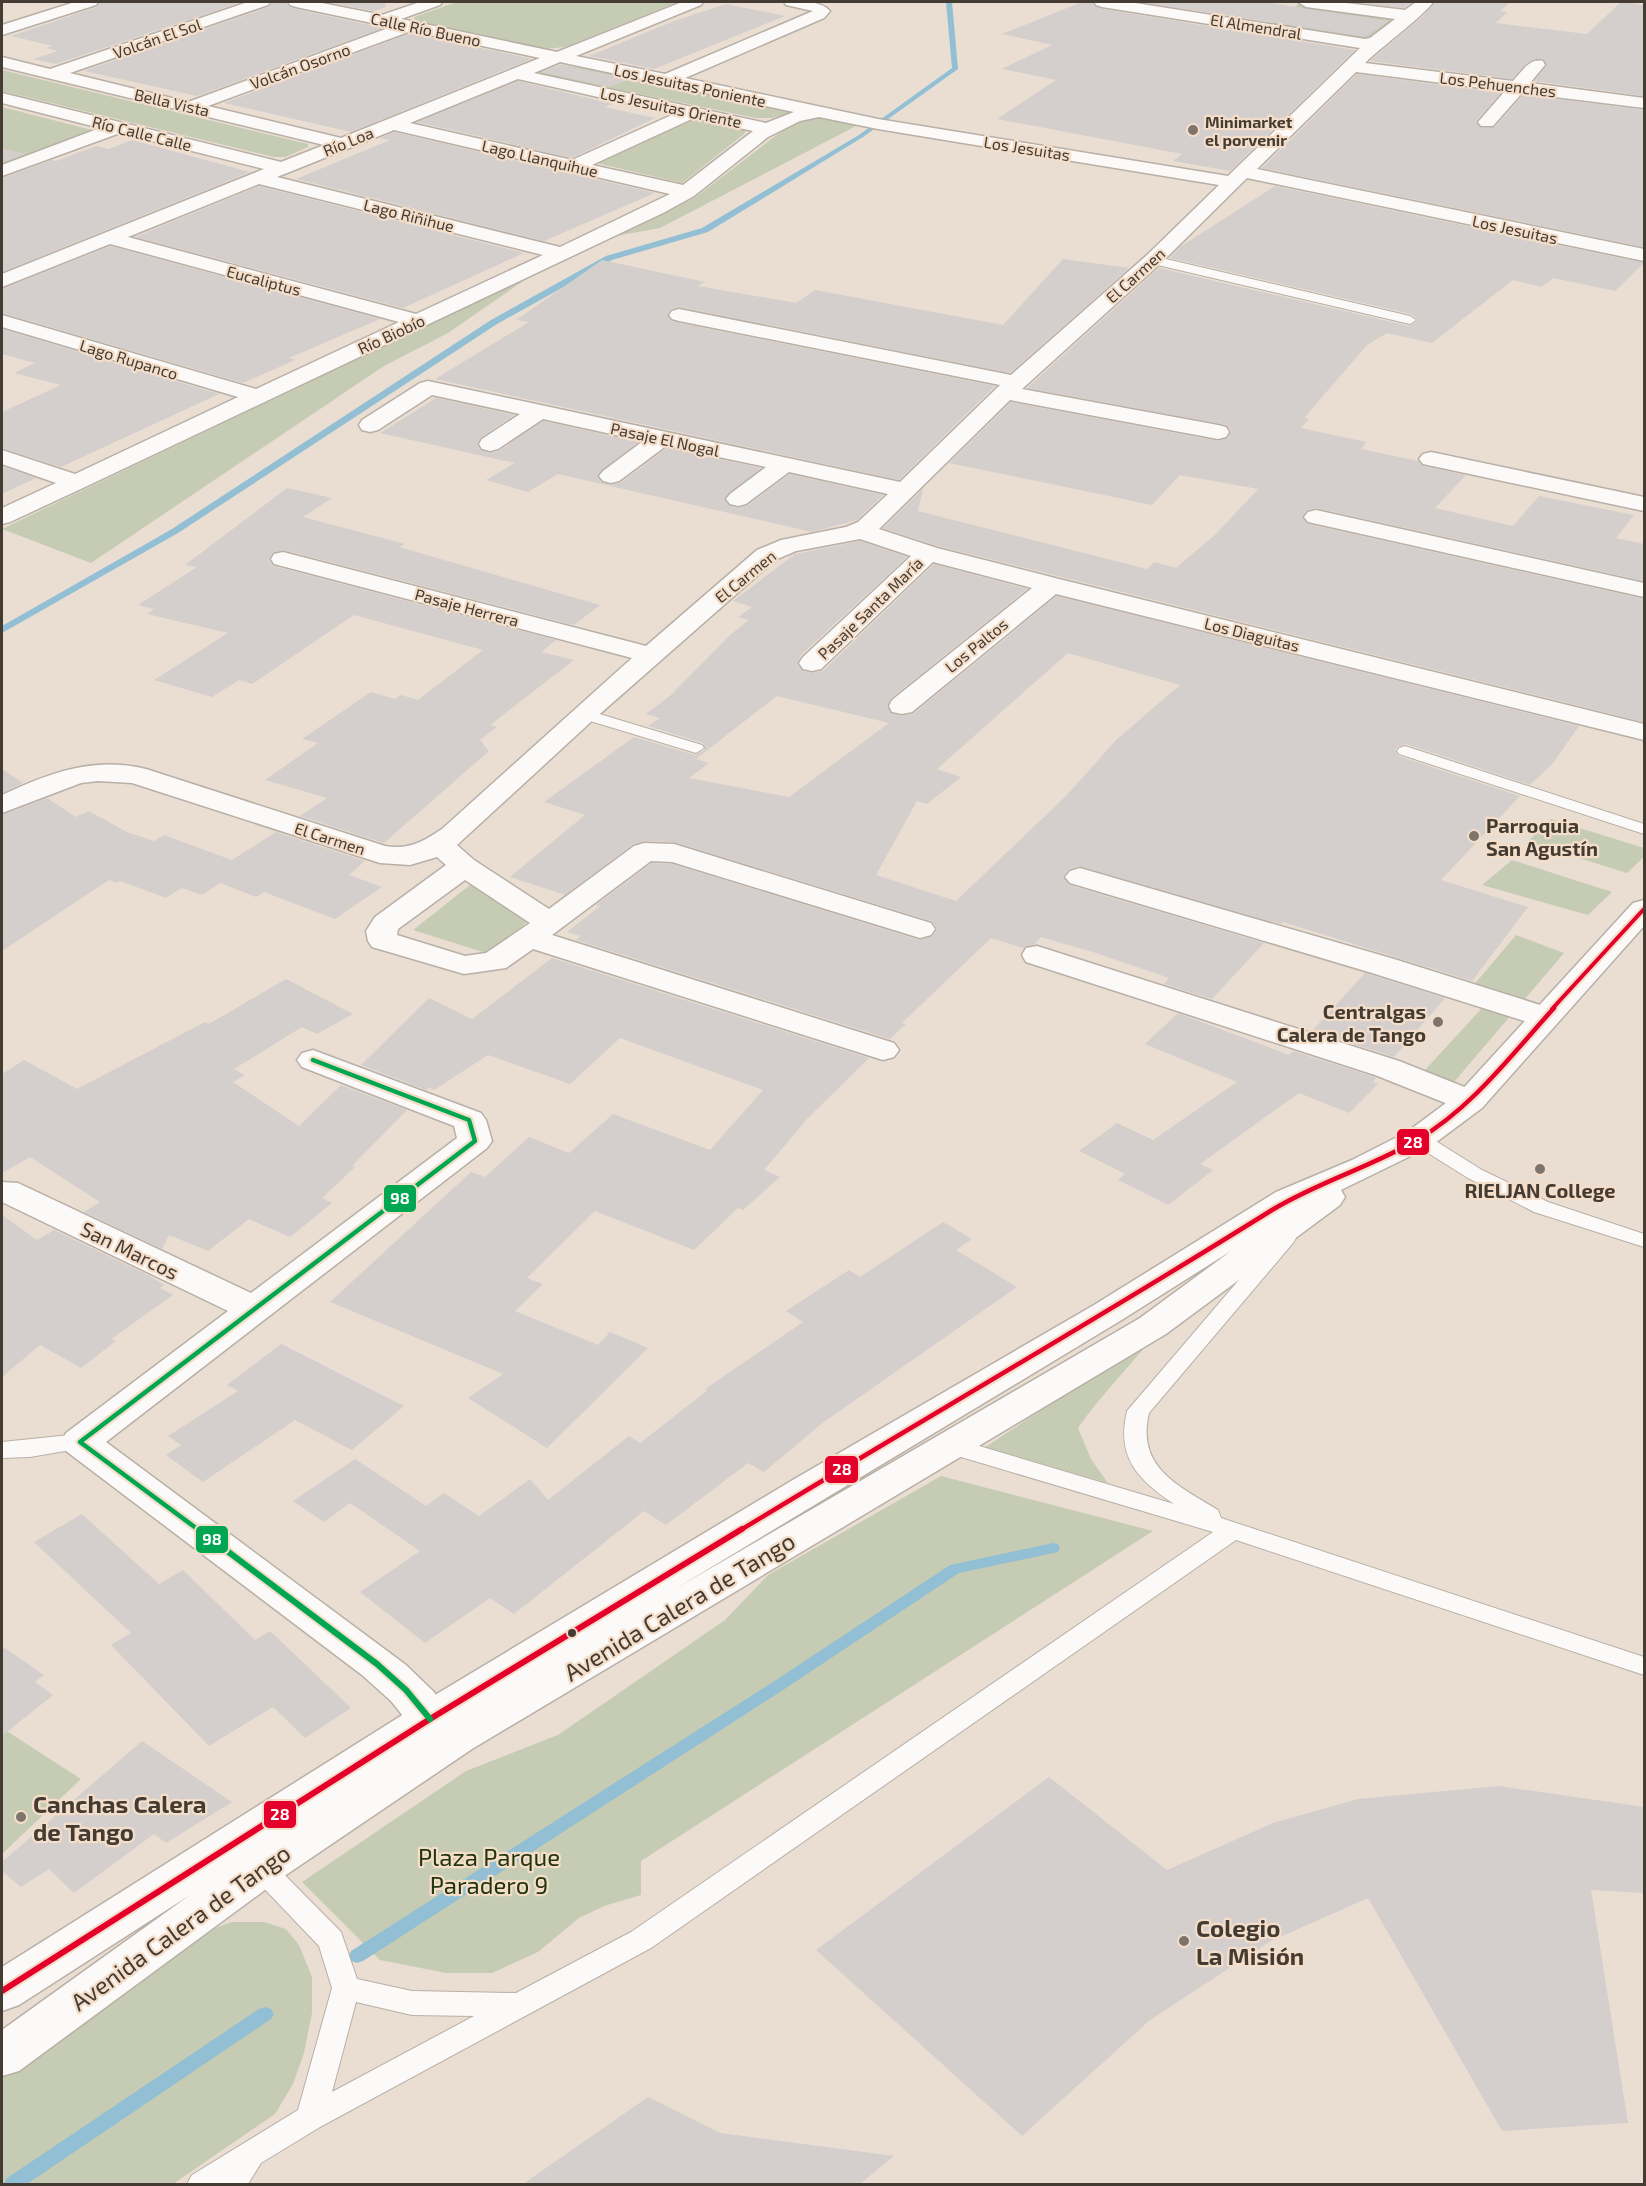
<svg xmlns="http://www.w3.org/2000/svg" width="1646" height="2186" font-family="'Exo 2',sans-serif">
  <rect width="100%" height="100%" fill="#eaded3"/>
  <g fill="#c6ccb3">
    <path d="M457,2h220l-112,45 -19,2 -131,-28 -1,-4z"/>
    <path d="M1302,2l95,16 -29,23 -99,-17z"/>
    <path d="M561,65l28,4 208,42 -25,7h-16l-218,-45z"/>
    <path d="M2,70l306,74v3l-22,10h-12l-272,-66z"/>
    <path d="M2,107l94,24 -94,35z"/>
    <path d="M696,114l51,14 -3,6 -62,49 -90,-21z"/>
    <path d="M819,117l39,8 -198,103 -44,8 80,-39 100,-77z"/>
    <path d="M535,273l-87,60 -64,33 -293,197 -89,-34z"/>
    <path d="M1551,819l93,29v9l-17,16 -100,-31z"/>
    <path d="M1512,860l100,32 -24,23 -106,-30z"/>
    <path d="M470,885l58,36 -39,33 -76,-24z"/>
    <path d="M1516,935l48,18 -110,129 -30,-11 59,-64 -22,-7z"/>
    <path d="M1156,1334c-26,32 -55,61 -78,94l13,31 17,24 -124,-35z"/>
    <path d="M941,1476l212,55 -512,330v34l-37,11 -25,12 -41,34 -46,21h-46l-66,-13 -78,-78 164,-111 92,-36 167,-115 43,-45z"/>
    <path d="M2,1728l79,51 -79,75z"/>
    <path d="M232,1922h32l22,7 13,16 13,32v36l-8,40 -11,31 -18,30 -102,70h-171v-110l207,-144z"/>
  </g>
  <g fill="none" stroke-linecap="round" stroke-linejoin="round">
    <g fill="#92bfd3" fill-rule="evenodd">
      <path d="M946,2h6l6,67 -95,68 -155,95 -96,28 -115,64 -319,209 -176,100v-7l170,-97 319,-209 115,-64 96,-28 157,-93 93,-67z"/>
      <path d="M1053,1543l5,1 2,4 -2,4 -99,21 -176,117 -420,271 -6,2 -6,-2 -2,-5 2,-5 422,-269 177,-117z"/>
      <path d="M265,2007l6,2 3,5 -3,5 -244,165h-23l3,-6 252,-169z"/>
    </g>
  </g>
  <g fill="#d4cecd" fill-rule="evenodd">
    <path d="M100,2h142l-186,62 -23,-5 25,-8 -12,-3 7,-2 -42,-10 86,-29z"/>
    <path d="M272,2h14l2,4 7,3 88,19 -186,68 -113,-25 185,-64z"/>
    <path d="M326,2h59l1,5 -12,4z"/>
    <path d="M1082,2h10l2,4 8,3 253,41 -125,121 -57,-10 9,-7 -185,-35 59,-39 -54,-11 50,-24 -50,-11z"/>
    <path d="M1140,2h124l125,19 -24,16z"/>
    <path d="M1353,2h60l-9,6z"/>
    <path d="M1435,2h75l-10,9 7,1 -11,11 91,11 34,-32 23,3v91l-110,-15 13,-15 -4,-7 -14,3 -17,17 -142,-18 53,-45z"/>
    <path d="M726,4l59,12 -131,53 -65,-13 85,-35z"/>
    <path d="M411,33l121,26 -181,73 -127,-29z"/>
    <path d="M560,65l6,1 64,13 -20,8 -69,-15z"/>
    <path d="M1357,74l144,19 -25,28 5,7 14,-1 28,-32 121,15v137l-382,-79z"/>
    <path d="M518,81l95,23 -8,3 50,11 -83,40 -155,-36z"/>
    <path d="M394,132l261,61 -111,48 -248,-62 94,-39 -10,-2z"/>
    <path d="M132,140l118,32 -248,100v-94l50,-18 4,1 40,-15 13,3z"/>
    <path d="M2,148l23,6 -23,9z"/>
    <path d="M259,186l265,67 -121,55 -268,-71z"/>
    <path d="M1275,186l369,77 -29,28 -62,-13 -11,9 -29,-7 -81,63 -45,-10 -20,12 -63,73 5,1 -8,9 65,14 -5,7 57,12 5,5 43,9 -31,33 78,18 26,-30 95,19 -18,23 28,6v37l-328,-73 -9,2 -5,7 6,7 336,75v123l-706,-176 -55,-18 40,-39 -5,22 229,58 7,-7 22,6 40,-34 42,-45 -78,-14 -28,30 -203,-42 62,-61 207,39 10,-3 3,-7 -4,-6 -200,-37 132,-120 250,58 8,-4v-4l-6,-4 -241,-56 10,-11z"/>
    <path d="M110,246l270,73 -91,39 6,2 -52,23 -241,-70v-24z"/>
    <path d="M1063,259l66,9 -119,105 -331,-66 -8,2 -4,5 3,6 9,3 316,63 -96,94 -464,-101 94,-57 -13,-2 86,-60 103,22 -7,4 98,17 19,-13 188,35z"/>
    <path d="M2,329l217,65 -158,73 -59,-19v-36l59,-27 -47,-12 21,-10 -33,-9z"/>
    <path d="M436,398l78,17 -34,23 -3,5 3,7 9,3 10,-2 44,-30 95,21 -41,33 4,7 9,3 10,-2 47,-35 94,20 -37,30 4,7 9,3 10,-2 43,-32 93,21 -26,25 -45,12 -254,-58 -30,18 -42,-12 29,-17 -135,-30z"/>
    <path d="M2,466l34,12 -34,16z"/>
    <path d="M287,488l45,10 -29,19 102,27 -6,3 201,58 -26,20 -290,-75 -12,3 -3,7 4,6 283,74 -15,12 33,8 -84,65 7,2 -17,13 9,11 -105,92 -84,-27 27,-18 -62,-18 53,-37 -16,-4 69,-47 24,7 6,-4 17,5 65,-50 -129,-35 -102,69 -13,-4 -27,17 -58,-17 74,-47 -81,-19 7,-5 -16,-4 59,-38 -12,-2z"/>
    <path d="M860,541l47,16 -106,98 -4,9 6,7 9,2 11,-2 111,-107 93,25 -136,109 -4,9 5,7 10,2 11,-2 144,-118 522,130 -26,37 -23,22 -124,-41 -8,2 -3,4 3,6 122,40 -79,84 87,27 -56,74 -189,-59 -2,2 -202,-58 -10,3 -6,7 6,9 195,58 -52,56 -48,-15 5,-6 -73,-25 -55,-16 -6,7 -12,4 -32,-10 -89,85 4,1 -16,15 -314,-99 4,-4 -13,-4 33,-26 -4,-1 56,-42 20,1 247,76 14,-4 4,-8 -5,-7 -258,-79 -30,-1 -11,3 -68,51 -55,-18 75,-62 -41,-13 90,-65 61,18 10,-5 -2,-7 -55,-17 12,-8 -14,-4 25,-19 59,-60 19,-15 -11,-3 14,-10 -19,-6 62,-47zM1068,653l112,32 -64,55 -49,55 -111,106 -80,-26 41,-74 10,3 34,-27 -24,-8zM777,696l112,27 -100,74 -100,-19 20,-15 -13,-4z"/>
    <path d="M2,769l21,14 -21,10z"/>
    <path d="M47,798l29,19 13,-6 38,21 27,9 10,-6 68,25 44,-28 89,29 -16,14 33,12 -47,32 -71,-27 -8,5 -36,-14 -18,12 -20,-7 -16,10 -46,-17 -3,2 -8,-3 -107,71v-136z"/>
    <path d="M552,958l317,100 -61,60 -44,52 16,7 -37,33 -5,-2 -44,42 -99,-39 -68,67 16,6 -28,27 83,34 12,-13 38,16 -101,100 -79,-50 35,-24 -173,-72 141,-130 14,5 44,-40 40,16 44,-39 97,36 53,-60 -143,-52 -50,46 -82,-29 -54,35 -5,-3 -3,3 -65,-25 68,-67 43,21z"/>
    <path d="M1365,973l80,25 -51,59 -82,-26z"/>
    <path d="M286,979l67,35 -36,20 -15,-7 -68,42 11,6 -12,7 66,44 42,-41 66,25 -55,56 3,1 -33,31 10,5 -42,34 -41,-18 -41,32 -39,-16 -7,14 -78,-37 16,-10 -70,-45 -28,16v-99l22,-14 53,29 128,-67 4,2z"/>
    <path d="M1178,1013l111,42 4,-4 81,26 2,1 -3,4 5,2 -29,29 -50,-20 -99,71 13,6 -45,35 -50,-25 7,-6 -46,-23 38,-28 36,17 84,-58 -92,-38z"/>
    <path d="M2,1215l35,25 17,-10 96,46 14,9 -4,3 13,7 -62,44 5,2 -35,27 -41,-23 -38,32z"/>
    <path d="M943,1222l29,17 -16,11 61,37 -196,137 -57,48 -16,-9 -82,62 -22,-14 -130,103 -24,-16 -65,45 -65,-51 60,-41 -70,-48 -26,19 -31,-21 62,-42 71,47 18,-13 35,23 51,-37 18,21 81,-64 11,7 68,-53 -3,-1 98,-67 -17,-11 63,-41 11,7z"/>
    <path d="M281,1344l123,62 -52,44 -57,-30 -92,62 -37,-27 15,-10 -13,-9 70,-45 -11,-6z"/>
    <path d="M82,1514l77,70 24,-14 72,70 15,-9 81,77 -46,30 -32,-31 -64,39 -98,-101 20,-12 -97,-91z"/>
    <path d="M2,1646l42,29 -9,7 18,13 -51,41z"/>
    <path d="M142,1741l90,61 -66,41 -12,-9 -80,59 -25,-24 -28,18 -19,-16v-9z"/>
    <path d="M1049,1777l118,93 106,-47 85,-24 141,-13 145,21v86l-53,-3 37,233 -126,8 -134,-233 -97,43 -121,79 -128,116 -206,-186z"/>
    <path d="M648,2097l72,36 174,23 -34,28h-337z"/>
  </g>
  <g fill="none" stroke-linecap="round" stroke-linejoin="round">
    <defs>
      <g id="service">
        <path d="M1153,256l257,60 6,4 -6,4 -261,-61 -2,-3z"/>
        <path d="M583,709l119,36 2,3 -8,5 -119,-36 -2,-3z"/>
        <path d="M1405,746l239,78v10l-245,-80 -2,-3 2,-3z"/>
        <path d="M1419,1133l7,2 56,35 66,32 96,32v13l-110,-35 -66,-34 -56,-35 -3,-4 3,-4z"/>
        <path d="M1286,1231l7,2 3,5 -3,5 -144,170c-13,55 29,72 69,97l3,8 423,139v18l-408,-135 -585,408 -331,179 -59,36 -13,21h-61l5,-9 106,-65 34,-122 -13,-42 -67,-70 -4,-8 4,-8 9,-3 9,3 71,72 16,47 55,12 104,2 115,-61 582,-400 -272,-81 -3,-6 3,-6 8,-2 225,67c-37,-25 -58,-47 -47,-93l152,-178zM356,2002l56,13 62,1 -142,76z"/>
        <path d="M80,1434l8,3 3,5 -3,5 -58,10 -28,1v-16z"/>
      </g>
      <g id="minor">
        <path d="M75,2h23l-2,3 -94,30v-10z"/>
        <path d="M248,2h22l-2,3 -198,68 118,29 203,-75 -95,-20 -6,-2 -2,-3h29l65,13 38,-13h22l-2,3 -39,14 156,33 125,-50h21l-2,3 -125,51 89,18 148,-63 -27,-6 -2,-3c16,0 36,-2 46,9l-6,7 -139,60 193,41 350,57 132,-128 -258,-41 -6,-2 -2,-3h35l236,37 5,-1 25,-19 -89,-12 -8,-5h40l67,8 11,-8h17c-8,13 -52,45 -68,61l148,18c9,-9 16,-23 30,-20l2,4 -15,18 114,15v10l-122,-15 -29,33h-12l-3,-4 27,-31 -149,-19 -99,97 387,80v12l-397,-83 -87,86 -138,125 196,36 8,2 3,5 -3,5 -8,2 -208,-39 -131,129 58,19 122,31 585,145v16l-588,-146 -144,118 -10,2 -10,-2 -3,-6 3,-6 140,-112 -99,-26 -112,107 -9,2 -9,-2 -4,-6 4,-6 108,-101 -51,-17 -64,12 -21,9 -182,160 -136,125 17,15 75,49 85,-63 10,-3 30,1 257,79 4,6 -4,6 -11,3 -248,-76 -21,-1 -99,74 342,108 5,7 -5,7 -11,3 -350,-111 -27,19 -42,6 -92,-27 -4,-6 -2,-10 9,-14 71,-52 -9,-8 -27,8 -30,-2 -248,-80 -34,-2 -17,2 -79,30v-18c47,-22 92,-39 144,-26l239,77c23,4 38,-4 57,-17l190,-171 -358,-94 -3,-5 3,-5 9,-2 363,94 111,-96 24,-10 65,-13 12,-5 30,-28 -99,-22 -43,32 -8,2 -8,-2 -4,-5 4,-5 36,-27 -100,-21 -47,35 -8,2 -8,-2 -4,-5 4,-5 40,-30 -100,-22 -45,30 -8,2 -8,-2 -3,-5 3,-5 38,-25 -88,-19 -54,35 -8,2 -8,-2 -3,-5 3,-5 58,-37 8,-2 472,101 100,-97 -321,-64 -7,-2 -3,-4 3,-4 7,-2 332,66 135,-119 73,-71 -341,-56 -59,-12 -19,4 -32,16 -74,59 -31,17 -578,274 -75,35 -8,2v-16l54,-25 -54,-19v-14l73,24 163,-77 -236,-70v-12l254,74 143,-67 -289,-78 -108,43v-13l262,-105 -144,-36 -118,43v-11l98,-37 -98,-25v-10l279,69 43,-17 -322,-78v-10l48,12zM411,31l129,27 -199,80 -133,-32zM560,62l234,50 -28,11 -232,-50zM518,79l156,35 -102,46 -162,-37zM694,118l59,13 -70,54 -91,-20zM394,130l276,64 -110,53 -283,-70zM259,184l284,71 -127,59 -288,-77zM465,880l65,43 -44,30 -21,3 -68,-21 1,-6z"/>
        <path d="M1431,452l213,45v14l-221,-47 -4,-5 4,-5z"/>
        <path d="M1316,510l328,73v14l-336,-75 -4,-5 4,-5z"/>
        <path d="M1080,868l314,91 162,51 5,7 -5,7 -11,3 -11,-3 -162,-51 -302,-90 -5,-6 5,-6z"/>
        <path d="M1037,946l362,115 83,33 5,7 -5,7 -12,3 -12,-3 -83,-33 -349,-113 -4,-7 4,-7z"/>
        <path d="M313,1050l168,63 5,7 6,21 -5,7 -381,294 300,223 28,27 17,27 -6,12 -15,4 -15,-4 -24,-30 -29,-26 -296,-224 -5,-9 5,-9 162,-122 -226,-109v-20l16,1 233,110 206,-155 -3,-12 -152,-59 -5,-7 5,-7z"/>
      </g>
      <path id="primary" d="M1644,900v26l-162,182 -51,38 -90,44 4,7 -5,8 -174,129 -694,415 -195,132 -258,190 -17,5v-46l188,-135 -171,110 -17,6v-44l413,-260 376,-226 303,-176 182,-113 76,-32 55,-28 51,-38 175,-191zM1231,1251l-91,67 -465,271 445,-268z"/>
    </defs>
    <use href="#service" stroke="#b8afa6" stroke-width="2"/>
    <use href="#minor" stroke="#b8afa6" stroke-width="3"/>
    <use href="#primary" stroke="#b8afa6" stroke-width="3"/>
    <use href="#service" fill="#fcfaf8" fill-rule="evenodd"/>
    <use href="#minor" fill="#fcfaf8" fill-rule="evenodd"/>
    <use href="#primary" fill="#fcfaf8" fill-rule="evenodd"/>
    <defs>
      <path id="bus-1-far2" d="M1552,1009l92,-100"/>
      <path id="bus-1-far1" d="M739,1531c178,-108 357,-211 533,-321 46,-28 99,-43 145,-70 55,-32 95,-86 137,-132"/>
      <path id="bus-1" d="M2,1991l428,-272 312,-190"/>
      <path id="bus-2-far1" d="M200,1531l-120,-89 395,-301 -6,-21 -156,-60"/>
      <path id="bus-2" d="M198,1529l179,135 29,26 24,29"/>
    </defs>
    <use href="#bus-1-far2" stroke="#f4dec9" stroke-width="8"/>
    <use href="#bus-1-far1" stroke="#f4dec9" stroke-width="9"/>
    <use href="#bus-1" stroke="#f4dec9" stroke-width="10"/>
    <use href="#bus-2-far1" stroke="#f4dec9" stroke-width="9"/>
    <use href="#bus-2" stroke="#f4dec9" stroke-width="10"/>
    <use href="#bus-1-far2" stroke="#e4002b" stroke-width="4"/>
    <use href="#bus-1-far1" stroke="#e4002b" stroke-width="4.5"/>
    <use href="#bus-1" stroke="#e4002b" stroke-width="6"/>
    <use href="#bus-2-far1" stroke="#00a651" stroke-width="4.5"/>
    <use href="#bus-2" stroke="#00a651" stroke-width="6"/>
  </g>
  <g fill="#7e746b" stroke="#f4dec9" stroke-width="2">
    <circle cx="1193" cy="130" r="6"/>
    <circle cx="1474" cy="836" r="6"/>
    <circle cx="1438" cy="1022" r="6"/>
    <circle cx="1540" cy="1169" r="6"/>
    <circle cx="21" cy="1817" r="6"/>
    <circle cx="1184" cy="1941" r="6"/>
  </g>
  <circle fill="#443b33" stroke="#f4dec9" stroke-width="2" cx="572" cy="1633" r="5"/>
  <g text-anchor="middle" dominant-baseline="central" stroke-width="4.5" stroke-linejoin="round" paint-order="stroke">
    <g font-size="16" fill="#443b33" stroke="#f4dec9">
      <text transform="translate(1256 26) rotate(9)">El Almendral</text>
      <text transform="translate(426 29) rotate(12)">Calle Río Bueno</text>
      <text transform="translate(157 38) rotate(-19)">Volcán El Sol</text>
      <text transform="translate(300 66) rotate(-20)">Volcán Osorno</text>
      <text transform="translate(1498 84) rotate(7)">Los Pehuenches</text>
      <text transform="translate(690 85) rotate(12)">Los Jesuitas Poniente</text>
      <text transform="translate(172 102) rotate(13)">Bella Vista</text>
      <text transform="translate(671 107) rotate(12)">Los Jesuitas Oriente</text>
      <text transform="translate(142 133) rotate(14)">Río Calle Calle</text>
      <text transform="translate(348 141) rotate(-22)">Río Loa</text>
      <text transform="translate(1027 148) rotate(9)">Los Jesuitas</text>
      <text transform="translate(540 158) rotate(13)">Lago Llanquihue</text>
      <text transform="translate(409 215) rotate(14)">Lago Riñihue</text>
      <text transform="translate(1515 229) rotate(12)">Los Jesuitas</text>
      <text transform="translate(1135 275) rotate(-42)">El Carmen</text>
      <text transform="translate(264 280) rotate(15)">Eucaliptus</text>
      <text transform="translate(391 334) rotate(-25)">Río Biobío</text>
      <text transform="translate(129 359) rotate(17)">Lago Rupanco</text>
      <text transform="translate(665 439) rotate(12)">Pasaje El Nogal</text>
      <text transform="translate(745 576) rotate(-39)">El Carmen</text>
      <text transform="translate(467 607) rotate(15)">Pasaje Herrera</text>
      <text transform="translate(870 608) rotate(-44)">Pasaje Santa María</text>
      <text transform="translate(1252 634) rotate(14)">Los Diaguitas</text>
      <text transform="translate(976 645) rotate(-39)">Los Paltos</text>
      <text transform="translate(330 838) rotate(18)">El Carmen</text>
    </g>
    <g font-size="16" font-weight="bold" fill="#443b33" stroke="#f4dec9" text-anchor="start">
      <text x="1205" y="121">Minimarket<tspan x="1205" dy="18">el porvenir</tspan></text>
    </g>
    <g font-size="20" font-weight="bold" fill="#443b33" stroke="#f4dec9" text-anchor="start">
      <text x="1486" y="825">Parroquia<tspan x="1486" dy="23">San Agustín</tspan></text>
      <text x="1426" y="1011" text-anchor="end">Centralgas<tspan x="1426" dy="23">Calera de Tango</tspan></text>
      <text x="1540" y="1190" text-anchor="middle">RIELJAN College</text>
    </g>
    <g font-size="20" fill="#443b33" stroke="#f4dec9">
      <text transform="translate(130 1250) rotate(26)">San Marcos</text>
    </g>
    <g font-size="24" fill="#443b33" stroke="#f4dec9">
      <text transform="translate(679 1606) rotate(-31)">Avenida Calera de Tango</text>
      <text transform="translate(180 1927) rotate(-36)">Avenida Calera de Tango</text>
    </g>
    <g font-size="24" font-weight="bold" fill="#443b33" stroke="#f4dec9" text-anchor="start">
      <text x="33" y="1803">Canchas Calera<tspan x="33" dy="28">de Tango</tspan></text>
      <text x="1196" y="1927">Colegio<tspan x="1196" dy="28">La Misión</tspan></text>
    </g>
    <g font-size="24" fill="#21350d" stroke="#f4dec9">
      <text x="489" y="1856">Plaza Parque<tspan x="489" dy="28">Paradero 9</tspan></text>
    </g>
  </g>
  <g stroke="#f4dec9" stroke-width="2">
    <rect x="1396" y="1128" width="34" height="28" rx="6" fill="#e4002b"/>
    <rect x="383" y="1184" width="34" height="29" rx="6" fill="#00a651"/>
    <rect x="824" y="1455" width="35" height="29" rx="6" fill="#e4002b"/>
    <rect x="195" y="1525" width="34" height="29" rx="6" fill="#00a651"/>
    <rect x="263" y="1800" width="34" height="29" rx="6" fill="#e4002b"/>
  </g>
  <g font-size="16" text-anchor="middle" font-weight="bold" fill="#fff">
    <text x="1413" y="1148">28</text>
    <text x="400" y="1204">98</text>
    <text x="842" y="1475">28</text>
    <text x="212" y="1545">98</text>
    <text x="280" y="1820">28</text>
  </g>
  <rect width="1646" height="2186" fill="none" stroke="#443b33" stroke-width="6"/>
</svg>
